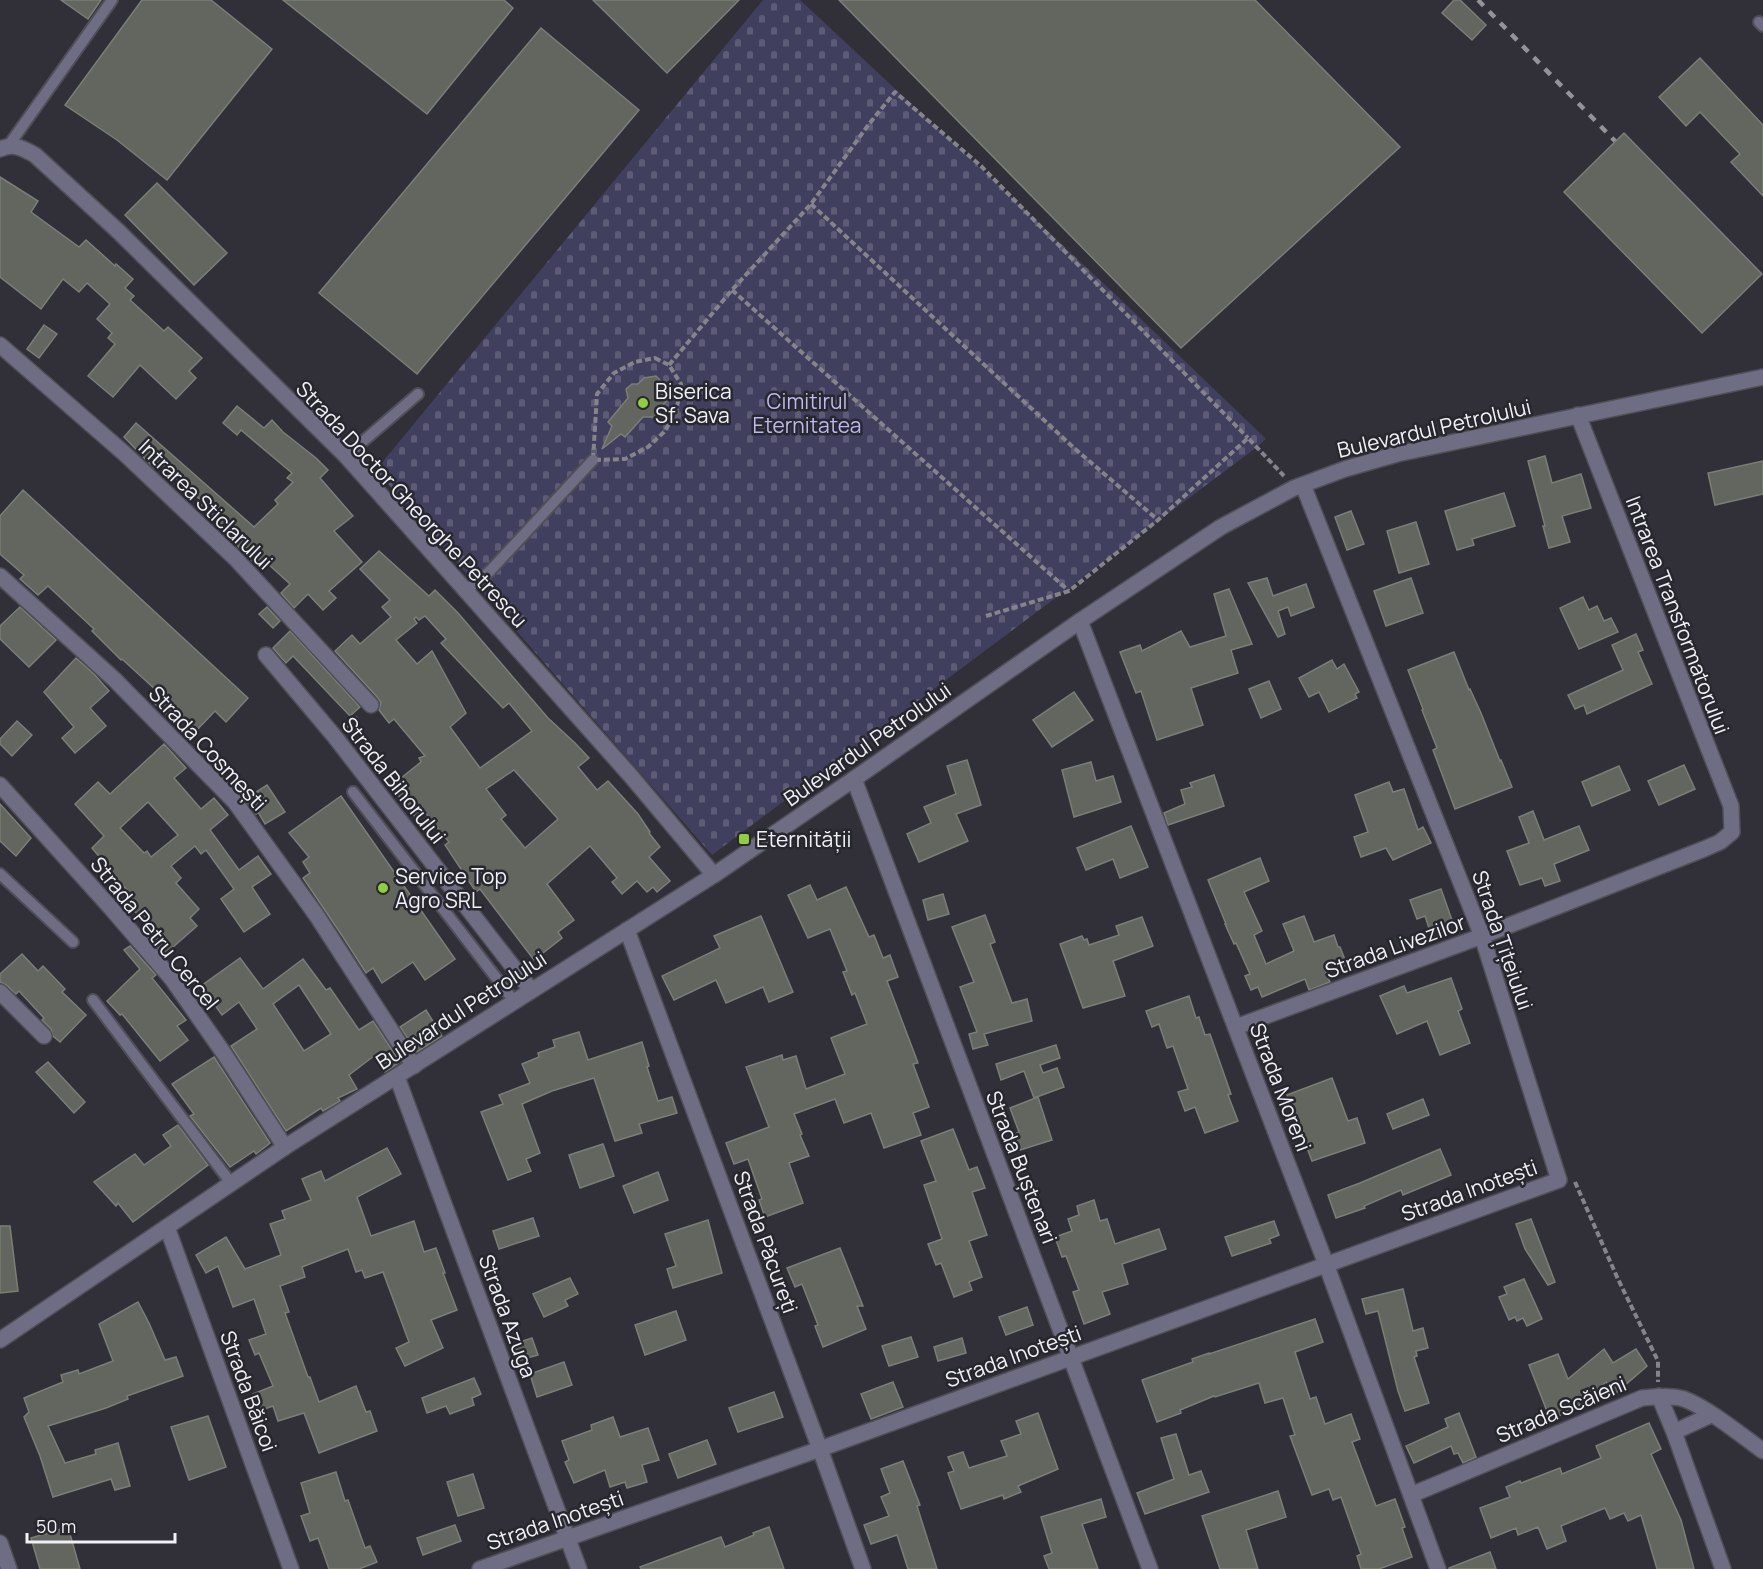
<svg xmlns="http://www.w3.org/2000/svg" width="1763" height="1569" font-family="Manrope,sans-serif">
  <defs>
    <pattern id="cemetery-stones" width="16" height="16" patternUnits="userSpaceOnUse" patternTransform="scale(1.5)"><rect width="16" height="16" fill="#413f5e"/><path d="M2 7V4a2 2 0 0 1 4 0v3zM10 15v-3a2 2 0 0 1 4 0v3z" fill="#5d5b76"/></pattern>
  </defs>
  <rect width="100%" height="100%" fill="#313038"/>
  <path fill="url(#cemetery-stones)" d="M763,0h37l317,296 149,143 -9,8 -545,408 -336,-385z"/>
  <g fill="#62665e" stroke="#7a7f76" stroke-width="1.5" fill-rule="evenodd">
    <path d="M61,0h40l-13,19z"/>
    <path d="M142,0h69l61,49 -105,131 -50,-40 -52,-35z"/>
    <path d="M283,0h221l9,8 -86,106z"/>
    <path d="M593,0h146l-72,73z"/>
    <path d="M839,0h416l145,147 -219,201z"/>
    <path d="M1454,0h6l26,25 -14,15 -30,-27z"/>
    <path d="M541,28l98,82 -222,264 -98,-81z"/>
    <path d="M1700,58l63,67v71l-32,-34 9,-8 -40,-42 -14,14 -27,-29z"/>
    <path d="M1624,133l138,141 -60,59 -138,-141z"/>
    <path d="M0,177l38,24 -7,11 48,35 7,-7 29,26 1,-2 17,15 -8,9 9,8 -4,4 34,31 4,-4 34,31 -13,13 7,7 -20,21 -36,-34 -27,32 -25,-21 27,-32 -7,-6 4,-5 -15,-14 13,-15 -23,-21 -8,9 -16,-13 -22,30 -41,-32z"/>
    <path d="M157,183l70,70 -33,32 -69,-70z"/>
    <path d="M44,325l13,9 -18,24 -12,-9z"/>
    <path d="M656,376l17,18 -14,15 -3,8h-13l-18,20 -4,-3 -19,15 10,-23 -4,-4 20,-24 -2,-9 6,-5h6l6,-6z"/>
    <path d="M237,406l27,22 8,-8 11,12 33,26 12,12 -8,8 33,38 -19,15 28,31 -33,29 7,7 -13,12 -15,-16 -14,14 -13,-15 9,-9 -24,-22 -7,6 -58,-61 2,-5 -45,-38 -4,4 -30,-31 12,-14 118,104 24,-23 -3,-4 18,-18 -6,-4 5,-5 -51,-43 -4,5 -14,-12z"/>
    <path d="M1545,456l7,27 29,-9 10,34 -29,8 8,26 -21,6 -6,-22h2l-17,-65z"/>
    <path d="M1763,461v33l-48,11 -7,-32z"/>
    <path d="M23,490l225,208 -22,24 -11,-11 -19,20 -24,-23 -6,6 -12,-11 6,-7 -4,-4 1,-1 -35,-32 -1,1 -29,-29 2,-2 -46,-43 -10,9 -18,-16 4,-4 -24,-21v-38z"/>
    <path d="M1504,493l11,33 -43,13 2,6 -17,5 -12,-39z"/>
    <path d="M1351,511l13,33 -17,6 -12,-33z"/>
    <path d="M1416,522l13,42 -30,9 -12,-42z"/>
    <path d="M379,551l50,45 6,-6 23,23 90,105 27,25 14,15 -11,9 19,23 11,-9 30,33 12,18 -1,1 11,14 -11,10 21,24 -13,11 -4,-5 -6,5 -10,-11 -15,13 -10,-12 5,-4 -27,-32 -43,38 27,36 -16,12 4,6 -28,22 -54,-71 -4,3 -31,-47 4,-3 -25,-31 -8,7 -25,-32 30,-24 -2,-4 6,-2 -31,-37 -5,4 -10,-13 2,-7 -3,-5 -43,-47 17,-16 8,9 31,-27 -9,-10 8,-7 -30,-31zM425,616l21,23 -5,4 62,65 6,-5 23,28 -52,37 -30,-41 16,-14 -34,-62 -15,13 -21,-24 21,-17 -3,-4 2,-2 3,3zM514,770l44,49 -33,29 -24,-29 5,-4 -20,-26z"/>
    <path d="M1267,578l6,18 33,-12 8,23 -23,9 -3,-9 -10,4 7,23 -7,3 -30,-54z"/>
    <path d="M1411,578l12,35 -37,13 -12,-35z"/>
    <path d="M1229,589l23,55 -21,6 7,23 -47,15 12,37 -46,15 -16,-49 -5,2 -16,-41 20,-7 2,6 39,-20 9,16 36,-11 -12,-42z"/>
    <path d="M1583,597l6,13 8,-4 7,15 7,-3 7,14 -39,17 -19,-41z"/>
    <path d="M20,607l36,33 -27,27 -29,-28v-13z"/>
    <path d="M267,607l13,14 -7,7 -14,-14z"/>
    <path d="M290,631l70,76 -10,9 -57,-60 -7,7 -13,-15z"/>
    <path d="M1636,634l7,16 -5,2 14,32 -65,30 -3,-9 -9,4 -7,-14 55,-25 -11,-25z"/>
    <path d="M1454,652l15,38 1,-1 11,24 19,48 1,-1 11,27 -57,22 -22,-59 4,-2 -15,-38 1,-1 -15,-39z"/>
    <path d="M76,658l18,16 15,17 -19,17 16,18 -31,27 -13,-15 12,-11 -30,-35z"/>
    <path d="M1332,660l5,9 7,-5 15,28 -4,2 2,4 -28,14 -10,-20 -10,5 -10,-19z"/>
    <path d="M1269,681l12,28 -20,9 -12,-29z"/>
    <path d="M1074,692l19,28 -41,27 -19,-27z"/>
    <path d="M17,721l15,14 -20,21 -12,-12v-5z"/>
    <path d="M164,744l22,24 -12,10 27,31 13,-11 14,17 -18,15 29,40 19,-14 13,18 -19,13 18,27 -26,18 -23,-33 13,-10 -28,-39 -5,4 -6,-8 -24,20 10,12 -5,5 23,26 -9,9 7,8 -33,29 -18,-21 5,-4 -25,-29 6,-5 -40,-48 12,-12 -29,-32 23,-22 12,12zM148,802l30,33 -27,22 -4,-6 -3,2 -24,-25z"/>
    <path d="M967,760l14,45 -25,9 12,27 -49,21 -12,-28 24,-11 -7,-16 32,-13 -9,-28z"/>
    <path d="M1091,762l5,19 17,-5 8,26 -47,15 -12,-47z"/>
    <path d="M1684,765l11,24 -36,16 -11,-24z"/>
    <path d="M1619,766l11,24 -38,16 -10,-24z"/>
    <path d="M1214,775l10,31 -56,19 -4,-12 21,-9 -4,-14 11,-3 -2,-4z"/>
    <path d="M1389,782l4,10 11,-3 14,41 5,-3 8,16 -38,17 -7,-12 -25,9 -7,-20 14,-5 -13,-37z"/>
    <path d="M267,785l18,27 -20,12 -7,-12 -2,2 -11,-15z"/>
    <path d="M341,796l114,163 -30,21 -12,-18 -31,21 -9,-15 -7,5 -23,-36 -40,-59 7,-5 -7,-11 6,-5 -20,-24z"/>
    <path d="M0,804l31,34 -15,18 -16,-15z"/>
    <path d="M1533,811l11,29 35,-14 10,24 -35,14 6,17 -15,5 -3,-8 -22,7 -13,-34 22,-8 -10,-26z"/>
    <path d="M1131,826l17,41 -28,11 -7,-19 -27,11 -9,-22z"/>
    <path d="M1260,858l9,23 -25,11 18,39 -8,4 12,29 28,-13 -11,-27 21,-8 10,26 20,-7 4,12h2l7,18 -21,8 4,9 -21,8 -4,-11 -43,18 -4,-10 -7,3 -6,-14 5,-2 -14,-31 -2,1 -9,-20h1l-18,-44z"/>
    <path d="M810,885l7,15 29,-13 23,50 5,-2 9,23 7,-3 8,22 -11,4 31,82 -5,1 16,43 -16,6 8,22 -37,13 -13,-35 -27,10 -9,-24 -41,15 8,20 -2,1 9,21 -20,7 14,40 -38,14 -6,-17 3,-1 -14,-40 -14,5 -8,-21 43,-16 -23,-60 36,-12 1,5 13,-4 10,33 39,-15 -14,-36 36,-14 -12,-31 -3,2 -9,-23 4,-1 -17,-42 -22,9 -20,-43z"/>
    <path d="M1441,889l12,34 -23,8 -5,-15 -8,3 -7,-19z"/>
    <path d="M943,894l6,20 -21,6 -5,-20z"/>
    <path d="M985,915l10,27 -5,2 22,59 15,-4 5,22 -48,13 4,11 -15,4 -4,-15 8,-2 -17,-45 14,-5 -22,-55z"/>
    <path d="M761,916l32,76 -24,10 -6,-15 -37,16 -10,-23 -42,20 -12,-24 58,-28 -6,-12z"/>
    <path d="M1142,917l11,29 -40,15 12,35 -42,12 -23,-64 22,-8 2,4 3,-1 2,6 30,-10 -3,-9z"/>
    <path d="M130,946l26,29 -4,3 34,42 -9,6 11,14 -28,21 -38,-47 -2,1 -13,-14 33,-32 -16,-19z"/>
    <path d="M22,954l16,17 5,-5 22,23 -3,3 24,23 -26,27 -7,-6 -2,-7 -9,-9 2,-2 -25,-27 -3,3 -10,-9 -6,-3v-8z"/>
    <path d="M240,958l23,31 40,-30 23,31 4,-2 29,42 14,-9 27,41 -15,10 -11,-16 -25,19 8,14 -19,9 2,3 -17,10 -2,-3 -35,23 -55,-85 26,-17 -18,-27 -17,13 -21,-29zM299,985l32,49 -27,17 -31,-47z"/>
    <path d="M1451,978l11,31 -4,2 12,32 -30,12 -13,-34 -30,13 -17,-38 24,-10 3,7z"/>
    <path d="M1189,996l7,22 3,-1 6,18 5,-1 21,60 -3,1 10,26 -33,12 -10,-26 -10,4 -7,-19 10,-3 -15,-43 -6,2 -8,-24 -7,3 -6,-16z"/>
    <path d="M426,1010l16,26 -25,16 -17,-25z"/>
    <path d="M579,1032l9,28 54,-18 7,24 -2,1 11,34 14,-4 5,16 -38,11 3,9 -27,8 -21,-63 -42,13 -30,13 18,49 -14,6 5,12 -23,9 -27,-68 22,-8 -4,-9 31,-12 -8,-19 17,-7 -1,-4 17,-6 -2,-7z"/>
    <path d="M1056,1045l4,13 -20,7 3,8 14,-5 7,19 -30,11 -10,-27 -23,9 -5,-16z"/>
    <path d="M214,1057l56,86 -14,11 -2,-3 -24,16 -40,-51 4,-2 -22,-30z"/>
    <path d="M48,1062l37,40 -11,11 -38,-41z"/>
    <path d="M1332,1078l16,43 9,-3 8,25 -53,18 -25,-66z"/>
    <path d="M1038,1097l14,43 -32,10 -5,-16 4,-2 -9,-24z"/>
    <path d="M1423,1099l6,16 -36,14 -6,-15z"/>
    <path d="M178,1125l30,40 -75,57 -15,-19 -2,3 -22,-24 41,-28 9,11 27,-19 -8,-11z"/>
    <path d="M953,1129l16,41 8,-3 8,21 -13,4 15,43 -18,6 13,36 -13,5 3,8 -18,7 -13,-34 -5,2 -8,-21 14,-5 -18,-54 12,-4 -15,-40z"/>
    <path d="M603,1144l11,32 -34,12 -11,-33z"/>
    <path d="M387,1148l14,26 -44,23 14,39 43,-15 10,31 12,-4 9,25h-2l14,37 -26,10 12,28 -38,18 -9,-18 13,-6 -26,-70 -18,6 -3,-8 -6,2 -8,-23 -46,18 3,10 -25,9 9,26 -4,1 23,64h2l9,25 37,-16 10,26 4,-1 7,20 -58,22 -15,-40 -26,8 -5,-15 -14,5 -6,-17 20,-8 -14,-33 -4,2 -6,-15 17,-6 -12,-35 -21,8 -15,-41 -12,7 -10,-18 30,-18 19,32 36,-14 -11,-31 15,-5 -3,-8 29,-11 -9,-21 19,-8 4,10z"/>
    <path d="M1440,1149l11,26 -48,20 -2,-5 -37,16 1,2 -29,10 -8,-23 32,-12z"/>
    <path d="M658,1172l10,28 -34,13 -11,-27z"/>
    <path d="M1094,1200l6,21 7,-2 8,25 44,-15 7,20 -44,15 6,20 -26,8 8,22 -26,10 -11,-32 6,-2 -13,-34 -4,1 -7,-20 17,-6 -4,-12 11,-4 -2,-9z"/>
    <path d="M533,1218l6,18 -40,13 -6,-18z"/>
    <path d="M1531,1219l24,63 -7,3 -23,-36 -9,-25z"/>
    <path d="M708,1220l14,53 -49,15 -6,-19 9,-3 -11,-32z"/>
    <path d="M1274,1221l5,14 -10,4 2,4 -39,13 -7,-19z"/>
    <path d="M0,1226h10l8,65 -18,2z"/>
    <path d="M840,1248l23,58h-6l9,23 -43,18 -8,-21 3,-1 -16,-41 -7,3 -8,-19z"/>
    <path d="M570,1278l8,16 -13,6 3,6 -24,11 -11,-23z"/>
    <path d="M1524,1279l18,40 -15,7 -4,-8 -6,3 -2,-4 -6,3 -10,-23 8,-3 -3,-7z"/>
    <path d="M1403,1289l10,42 10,-3 5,20 -12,3 1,5 -3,1 15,46 -24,8 -7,-20 -20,-80 -12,3 -4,-15z"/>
    <path d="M138,1302l11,21 16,37 11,-3 7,19 -56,20 1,3 -22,9 -58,18 17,37 31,-9 -1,-4 23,-7 12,43 -15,4 -4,-11 -58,18 -13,-41 -16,-39 5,-5 -5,-14 39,-16 -2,-7 17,-5 1,4 34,-13 -14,-37z"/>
    <path d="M1027,1307l6,18 -27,10 -7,-18z"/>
    <path d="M676,1311l10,29 -41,15 -10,-30z"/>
    <path d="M1315,1319l8,23 -28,10 15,47 6,-2 9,27 26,-10 9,25 -8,3 24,64 19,-7 10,28 -3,1 10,29 -33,12h-18l-4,-13 4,-2 -20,-57 -8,3 -4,-11 -17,6 -22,-59 5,-1 -12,-37 -18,5 -6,-20 -44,14 -1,-1 -34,14 1,3 -24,9 -15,-42 51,-18 -1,-3 17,-6v1z"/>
    <path d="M911,1337l7,20 -29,9 -7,-20z"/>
    <path d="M532,1338l6,17 -18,5 -6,-16z"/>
    <path d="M962,1338l4,15 -28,8 -4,-14z"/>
    <path d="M1604,1349l9,14 23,-14 11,17 -31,27 -10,-11 -32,28 -24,9 -21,-54 29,-11 10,25z"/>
    <path d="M564,1362l8,23 -35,12 -7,-23z"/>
    <path d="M474,1378l7,16 -9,4 2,7 -24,9 -4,-8 -19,7 -5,-15z"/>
    <path d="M893,1382l10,25 -32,12 -10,-25z"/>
    <path d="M774,1392l9,25 -45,15 -9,-24z"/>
    <path d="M1038,1413l20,56 -40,17 3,6 -17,7 -1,-4 -42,14 -13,-36 6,-2 -6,-14 15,-5 6,16 38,-12 -6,-15 20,-7 -5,-13z"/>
    <path d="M1459,1413l17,44 -13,6 -5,-10 -4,1 -3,-8 -37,17 -8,-17 42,-19 -3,-8z"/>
    <path d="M208,1416l18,51 -37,13 -18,-53z"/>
    <path d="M613,1417l7,20 28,-9 11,32 -17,5 5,17 -20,6 -2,-6 -15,5 -5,-17 -31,13 -9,-21 4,-2 -7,-19 30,-11 -1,-5z"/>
    <path d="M1649,1423l12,26 -10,5 30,66 13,49h-37l-16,-54 -13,6 -4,-8 -14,6 -5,-11 -44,18 5,15 -19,8 -9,-22 -20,8 -2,-7 -25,10 -11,-30 30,-11 -4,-10 14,-6 1,2 39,-15 2,6 39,-16 -5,-12z"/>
    <path d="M1176,1434l13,41 12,-4 8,21 -64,22 -8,-21 37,-14 -13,-41z"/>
    <path d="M707,1440l9,24 -38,14 -9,-24z"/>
    <path d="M903,1461l17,44 -3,1 20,63h-29l-11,-34 -26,9 -7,-19 25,-9 -8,-19 9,-4 -9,-24z"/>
    <path d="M336,1472l9,29 3,-1 17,48 5,-2 7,16 -18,7h-30l-11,-31 -8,3 -9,-25 9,-3 -9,-30z"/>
    <path d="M473,1474l11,34 -26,8 -11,-34z"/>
    <path d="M1278,1491l8,26 -40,13 12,39h-38l-18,-53z"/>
    <path d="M1101,1499l5,18 -24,7 16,45h-49l-5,-13 8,-3 -11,-36z"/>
    <path d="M455,1525l6,16 -38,14 -6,-17z"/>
    <path d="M68,1527l12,42h-40l-9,-31z"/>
    <path d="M769,1527l15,42h-143l-1,-2 81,-30 4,10 29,-12 -1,-2z"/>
    <path d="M1490,1552l6,17h-47v-1z"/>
  </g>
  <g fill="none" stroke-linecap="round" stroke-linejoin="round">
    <defs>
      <g id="service">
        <path d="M1759,22l4,4"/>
        <path d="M9,145l103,-145"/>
        <path d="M346,456l72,-62"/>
        <path d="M465,591l24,-19 104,-112"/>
        <path d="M353,792l161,209"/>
        <path d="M0,874l73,68"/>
        <path d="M93,1000l138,183"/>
      </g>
      <g id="minor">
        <path d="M0,149c15,-6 22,-1 35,6l83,76 228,225 284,319 84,100"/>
        <path d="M0,345l125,109 110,104 136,147"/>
        <path d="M0,576l115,104 120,122 82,114 97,150"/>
        <path d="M1080,621l246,643 112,305"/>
        <path d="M266,655l69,82 196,253"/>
        <path d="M854,779l296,790"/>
        <path d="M0,785l110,122 62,72 53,76 60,92"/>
        <path d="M627,930l193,519 43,120"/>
        <path d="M0,992l44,44"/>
        <path d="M1236,1027l246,-91 222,-87 16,-7 12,-10 -1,-26 -153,-391"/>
        <path d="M397,1077l182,492"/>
        <path d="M167,1227l124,342"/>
        <path d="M1659,1396l15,36 49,137"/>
        <path d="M1674,1432l37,-17"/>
        <path d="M1411,1495l231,-97c14,-1 28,-3 42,1 24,9 57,36 79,52"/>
        <path d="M0,1543l9,26"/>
        <path d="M480,1569l340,-120 739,-269 -77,-244 -179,-451"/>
      </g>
      <path id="tertiary" d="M0,1340l285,-193 429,-272 140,-96 226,-158 141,-94 73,-39 51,-19 52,-15 366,-77"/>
    </defs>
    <use href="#service" stroke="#504f56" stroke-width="14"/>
    <use href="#minor" stroke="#504f56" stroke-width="18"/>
    <use href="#tertiary" stroke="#504f56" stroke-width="18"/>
    <g stroke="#85848b" stroke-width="4" stroke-dasharray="6 3" stroke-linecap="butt">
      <path d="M811,204l263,244 84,72"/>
      <path d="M732,290l337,301"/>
      <path d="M655,358l14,7 12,19 -5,29 -12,19 -16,15 -23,12 -32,1 4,-66 17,-21 21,-11z"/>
      <path d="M669,365l63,-75 79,-86 58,-80 26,-32 86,74 267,272"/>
      <path d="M986,616l83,-25 89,-71 90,-82 36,38"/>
      <path d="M346,727l13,-11"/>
      <path d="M1575,1182l42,95 41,84v21"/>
    </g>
    <use href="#service" stroke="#6e6d83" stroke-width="10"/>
    <use href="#minor" stroke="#6e6d83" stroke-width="15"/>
    <use href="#tertiary" stroke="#6e6d83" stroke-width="15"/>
    <path stroke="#93939a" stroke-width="4.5" stroke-dasharray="8 8" stroke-linecap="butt" d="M1478,0l137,141"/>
  </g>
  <g fill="#8fcd42" stroke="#27272e" stroke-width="2">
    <circle cx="643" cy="403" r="6"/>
    <rect x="738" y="833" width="12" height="12" rx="3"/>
    <circle cx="383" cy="888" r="6"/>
  </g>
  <g text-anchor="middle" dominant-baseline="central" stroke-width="5" stroke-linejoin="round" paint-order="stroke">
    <g font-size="21" fill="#f0f0f6" stroke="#27272e" text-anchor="start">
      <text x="655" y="391">Biserica<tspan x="655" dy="24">Sf. Sava</tspan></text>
      <text x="756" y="839">Eternității</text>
      <text x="395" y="876">Service Top<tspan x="395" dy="24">Agro SRL</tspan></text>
    </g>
    <g font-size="21" fill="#bbb7f4" stroke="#27272e">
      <text x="807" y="401">Cimitirul<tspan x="807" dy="24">Eternitatea</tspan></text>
    </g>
    <g font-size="21" fill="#f0f0f6" stroke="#27272e">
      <text transform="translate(1434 428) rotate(-13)">Bulevardul Petrolului</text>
      <text transform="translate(206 504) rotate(44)">Intrarea Sticlarului</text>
      <text transform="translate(412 504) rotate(47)">Strada Doctor Gheorghe Petrescu</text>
      <text transform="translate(1678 615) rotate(69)">Intrarea Transformatorului</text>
      <text transform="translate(867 744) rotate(-35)">Bulevardul Petrolului</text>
      <text transform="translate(208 748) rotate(47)">Strada Cosmești</text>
      <text transform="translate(394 780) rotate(52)">Strada Bihorului</text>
      <text transform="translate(155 933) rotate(51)">Strada Petru Cercel</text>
      <text transform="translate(1503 940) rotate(71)">Strada Țițeiului</text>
      <text transform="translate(1395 946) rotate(-20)">Strada Livezilor</text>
      <text transform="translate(461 1010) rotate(-33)">Bulevardul Petrolului</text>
      <text transform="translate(1281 1087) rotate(69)">Strada Moreni</text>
      <text transform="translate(1022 1167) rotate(69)">Strada Buștenari</text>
      <text transform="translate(1469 1190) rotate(-20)">Strada Inotești</text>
      <text transform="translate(766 1242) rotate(70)">Strada Păcureți</text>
      <text transform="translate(508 1316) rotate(70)">Strada Azuga</text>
      <text transform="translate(1013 1356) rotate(-20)">Strada Inotești</text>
      <text transform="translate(249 1391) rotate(70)">Strada Băicoi</text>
      <text transform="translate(1561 1409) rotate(-23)">Strada Scăieni</text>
      <text transform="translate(555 1520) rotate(-19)">Strada Inotești</text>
    </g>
  </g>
  <path d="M27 1533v9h148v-9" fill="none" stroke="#f0f0f6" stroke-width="3"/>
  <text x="36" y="1533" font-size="18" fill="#f0f0f6" stroke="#27272e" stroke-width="4.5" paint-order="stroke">50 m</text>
</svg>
